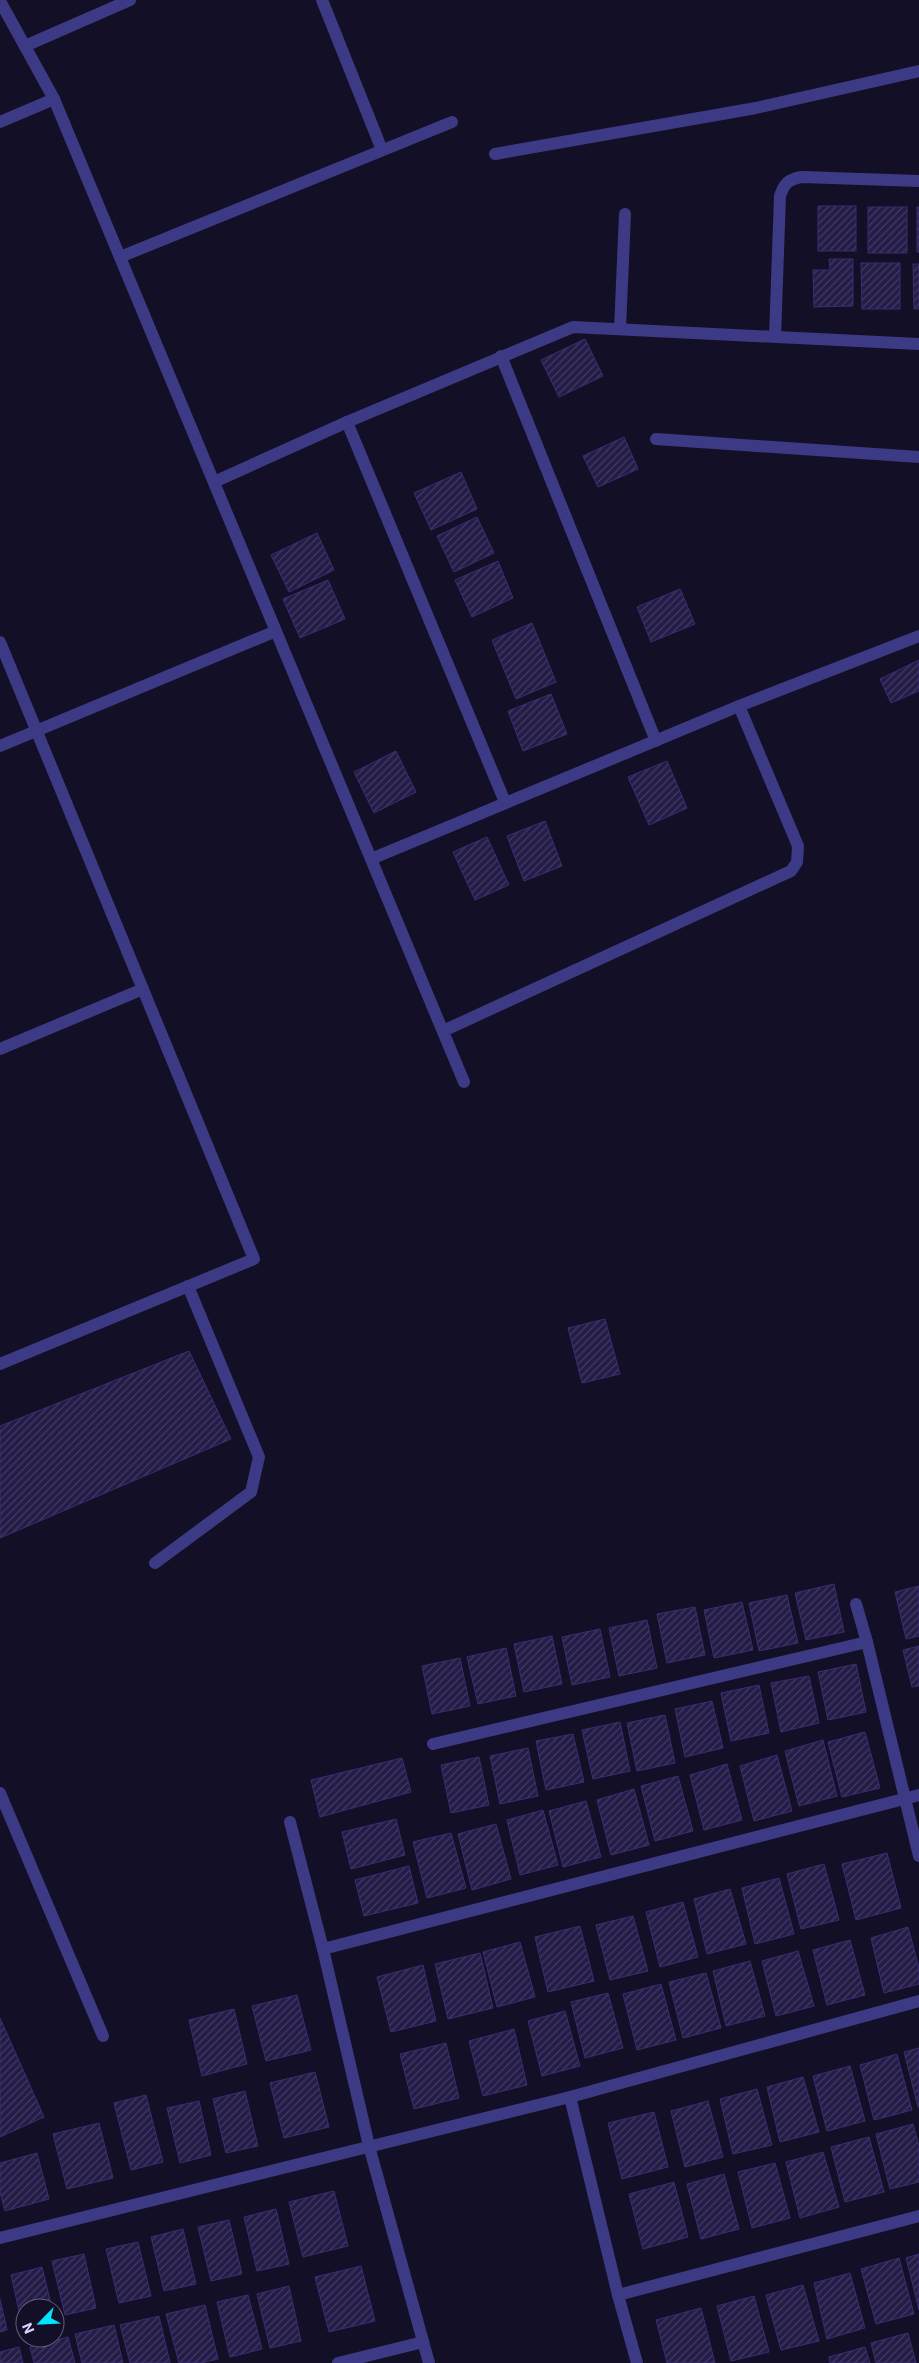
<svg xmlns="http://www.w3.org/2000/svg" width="919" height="2363" font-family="Roboto,sans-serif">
  <defs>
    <pattern id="building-hatch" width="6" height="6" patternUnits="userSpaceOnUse" patternTransform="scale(1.25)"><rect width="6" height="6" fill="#241b47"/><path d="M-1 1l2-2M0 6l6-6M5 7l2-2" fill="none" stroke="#433b63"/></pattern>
  </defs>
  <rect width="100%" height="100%" fill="#130f26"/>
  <g fill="url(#building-hatch)" stroke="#3b2d73">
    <rect x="818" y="206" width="38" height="45"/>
    <rect x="868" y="207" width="39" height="46"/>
    <rect x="917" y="207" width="2" height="45"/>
    <path d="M829,259h24v47l-39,1 -1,-37h17z"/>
    <path d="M861,263h39v46h-38z"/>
    <path d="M913,264h6v45h-5z"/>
    <path d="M585,339l18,37 -44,21 -18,-37z"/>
    <path d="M624,437l14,32 -40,18 -15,-31z"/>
    <path d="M461,472l16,37 -46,21 -17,-37z"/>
    <path d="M477,517l17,36 -40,19 -17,-36z"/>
    <path d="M317,533l17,37 -45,22 -18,-37z"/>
    <path d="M498,561l15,37 -41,19 -17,-37z"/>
    <path d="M328,580l17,39 -45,19 -17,-39z"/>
    <path d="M680,589l15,35 -44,18 -14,-35z"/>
    <path d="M532,623l24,59 -40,17 -24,-59z"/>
    <path d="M919,660v31l-28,12 -11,-24z"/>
    <path d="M551,694l16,40 -44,17 -15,-40z"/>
    <path d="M396,751l20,41 -42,21 -20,-41z"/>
    <path d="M667,761l20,47 -38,17 -21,-48z"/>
    <path d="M545,821l17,45 -38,15 -17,-45z"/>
    <path d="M487,837l22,48 -34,15 -22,-48z"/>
    <path d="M605,1319l15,55 -38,9 -14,-55z"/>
    <path d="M189,1351l42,88 -231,99v-112z"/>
    <path d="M834,1584l10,48 -38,8 -11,-47z"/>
    <path d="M919,1586v50l-13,3 -11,-47z"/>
    <path d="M787,1595l11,48 -39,8 -10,-48z"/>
    <path d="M742,1602l11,48 -39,8 -10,-48z"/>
    <path d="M695,1607l10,48 -38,8 -10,-49z"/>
    <path d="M647,1620l10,48 -38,8 -10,-48z"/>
    <path d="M600,1629l10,48 -38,8 -10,-48z"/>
    <path d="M552,1636l10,48 -38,8 -10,-48z"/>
    <path d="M919,1646v40l-7,1 -9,-37z"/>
    <path d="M506,1648l10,48 -38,8 -11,-47z"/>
    <path d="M460,1658l10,48 -38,8 -10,-48z"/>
    <path d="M856,1664l10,48 -38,8 -10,-48z"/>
    <path d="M809,1676l10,47 -38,9 -10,-49z"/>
    <path d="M759,1685l10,48 -38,8 -10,-48z"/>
    <path d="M712,1701l11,47 -38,9 -10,-48z"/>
    <path d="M665,1715l10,48 -38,8 -10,-48z"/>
    <path d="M620,1722l10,49 -37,8 -11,-49z"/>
    <path d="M865,1732l15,56 -38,9 -14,-55z"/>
    <path d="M573,1734l11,48 -38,8 -10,-49z"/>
    <path d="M823,1740l14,56 -38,10 -14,-55z"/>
    <path d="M528,1748l10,48 -38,8 -10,-48z"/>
    <path d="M777,1755l15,56 -38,10 -14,-55z"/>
    <path d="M479,1757l10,48 -38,8 -10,-48z"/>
    <path d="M402,1758l9,34 -91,25 -9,-37z"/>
    <path d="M727,1764l15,56 -38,10 -14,-55z"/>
    <path d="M678,1776l15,55 -38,10 -14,-55z"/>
    <path d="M634,1789l15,56 -38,10 -14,-55z"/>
    <path d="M586,1801l15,56 -38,10 -14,-56z"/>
    <path d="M543,1810l15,55 -38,10 -13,-55z"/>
    <path d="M396,1819l9,36 -54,14 -9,-37z"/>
    <path d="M496,1824l15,55 -39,11 -14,-56z"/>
    <path d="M451,1833l15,55 -39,10 -14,-56z"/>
    <path d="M887,1853l14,55 -45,12 -14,-56z"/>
    <path d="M824,1864l15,56 -38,9 -14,-55z"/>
    <path d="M409,1866l9,37 -54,13 -9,-36z"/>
    <path d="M779,1878l15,56 -39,10 -13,-56z"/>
    <path d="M730,1889l16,55 -39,10 -13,-55z"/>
    <path d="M683,1902l15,55 -38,10 -14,-55z"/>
    <path d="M633,1916l15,55 -38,9 -14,-55z"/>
    <path d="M580,1926l14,55 -46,11 -13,-55z"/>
    <path d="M908,1927l11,41v16l-35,9 -13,-55z"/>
    <path d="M850,1940l15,55 -38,10 -14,-55z"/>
    <path d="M520,1942l15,55 -38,10 -14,-55z"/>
    <path d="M798,1951l16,55 -38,10 -14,-55z"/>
    <path d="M480,1953l13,55 -45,11 -13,-55z"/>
    <path d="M750,1961l15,55 -39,10 -13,-55z"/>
    <path d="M423,1965l13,56 -45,11 -14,-55z"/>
    <path d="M706,1973l15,55 -38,10 -14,-56z"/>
    <path d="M661,1984l15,56 -39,10 -14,-56z"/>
    <path d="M608,1993l15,55 -38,10 -14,-56z"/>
    <path d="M297,1995l14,55 -45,11 -14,-55z"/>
    <path d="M234,2009l13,55 -45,12 -13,-56z"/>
    <path d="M565,2011l15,55 -38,10 -14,-55z"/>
    <path d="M0,2018l44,99 -44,20z"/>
    <path d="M514,2029l13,56 -44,11 -14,-55z"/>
    <path d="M446,2043l13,55 -45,11 -14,-55z"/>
    <path d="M919,2048v59h-1l-14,-55z"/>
    <path d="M897,2054l15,56 -38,10 -14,-55z"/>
    <path d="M850,2066l15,55 -38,10 -14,-55z"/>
    <path d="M315,2072l14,55 -45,11 -14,-55z"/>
    <path d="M803,2077l16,55 -39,10 -13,-55z"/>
    <path d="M757,2089l15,56 -39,9 -13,-55z"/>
    <path d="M245,2091l13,55 -32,7 -13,-54z"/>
    <path d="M146,2095l17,67 -32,8 -17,-67z"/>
    <path d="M199,2101l12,54 -31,8 -13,-55z"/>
    <path d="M708,2101l15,56 -38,10 -14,-56z"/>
    <path d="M654,2112l14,55 -46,12 -14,-56z"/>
    <path d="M99,2123l14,55 -46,11 -14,-55z"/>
    <path d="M913,2124l6,22v36l-29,7 -14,-55z"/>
    <path d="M869,2137l15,55 -39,10 -14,-55z"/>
    <path d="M823,2152l16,55 -39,11 -14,-56z"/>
    <path d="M37,2153l12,46 -44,12 -5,-19v-29z"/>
    <path d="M775,2163l15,55 -38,10 -14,-56z"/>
    <path d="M724,2174l15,55 -38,10 -14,-55z"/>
    <path d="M674,2182l14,55 -45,12 -14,-55z"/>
    <path d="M334,2191l14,55 -45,11 -14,-55z"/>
    <path d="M276,2209l13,55 -32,7 -13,-54z"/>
    <path d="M229,2220l13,54 -31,7 -13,-54z"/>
    <path d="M183,2229l13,55 -32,7 -13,-54z"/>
    <path d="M138,2242l13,54 -32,7 -13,-54z"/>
    <path d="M84,2254l12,54 -31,7 -13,-54z"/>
    <path d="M919,2254v56l-13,-52z"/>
    <path d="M899,2258l15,56 -38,10 -15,-55z"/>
    <path d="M361,2266l14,55 -46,11 -14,-55z"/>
    <path d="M42,2267l10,41h-27l-2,21 -12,-54z"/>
    <path d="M850,2273l15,55 -38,11 -13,-56z"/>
    <path d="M803,2285l16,56 -38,9 -15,-55z"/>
    <path d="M289,2286l12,55 -31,7 -13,-54z"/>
    <path d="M248,2295l14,54 -32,8 -13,-55z"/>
    <path d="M754,2296l15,56 -38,9 -14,-55z"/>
    <path d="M0,2299l7,31 -7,2z"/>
    <path d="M205,2305l13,54 -17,4h-22l-13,-49z"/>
    <path d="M701,2308l14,55h-48l-11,-43z"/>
    <path d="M159,2316l11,47h-40l-10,-38z"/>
    <path d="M114,2325l9,38h-41l-7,-29z"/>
    <path d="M908,2333l8,30h-40l-5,-20z"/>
    <path d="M68,2337l7,26h-41l-4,-16z"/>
    <path d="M19,2347l4,16h-23v-11z"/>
    <path d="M865,2347l5,16h-40l-1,-6z"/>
  </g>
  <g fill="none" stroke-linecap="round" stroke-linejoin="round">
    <g stroke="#3d3a85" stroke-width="12">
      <path d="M322,0l60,150"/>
      <path d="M0,1l54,98 410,983"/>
      <path d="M25,46l105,-46"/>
      <path d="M0,122l54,-23"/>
      <path d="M495,154l261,-46 163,-37"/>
      <path d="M120,257l332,-135"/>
      <path d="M620,329l5,-115"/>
      <path d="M775,337l5,-141c4,-12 8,-17 22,-19l117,4"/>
      <path d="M501,356l155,385"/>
      <path d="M347,422l158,380"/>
      <path d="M656,439l263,18"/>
      <path d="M214,482l133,-60 226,-95 346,17"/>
      <path d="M0,642l254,617 -254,105"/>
      <path d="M0,746l276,-115"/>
      <path d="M371,859l368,-153 180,-70"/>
      <path d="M443,1031l348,-160 6,-9 1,-16 -59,-140"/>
      <path d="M0,1049l143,-60"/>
      <path d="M155,1563l96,-71 8,-35 -71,-171"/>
      <path d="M856,1604l11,38 52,214"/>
      <path d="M433,1744l434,-102"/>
      <path d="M0,1793l103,243"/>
      <path d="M290,1822l33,127 46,197 60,217"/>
      <path d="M323,1949l596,-154"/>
      <path d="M570,2097l48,198 19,68"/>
      <path d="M0,2238l570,-141 349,-96"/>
      <path d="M618,2295l301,-79"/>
      <path d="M338,2363l85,-21"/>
    </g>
  </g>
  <g transform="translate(40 2323) rotate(246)"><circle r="24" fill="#130f26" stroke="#625e7d"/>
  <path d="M0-4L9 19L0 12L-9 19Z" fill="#00e5ff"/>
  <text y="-8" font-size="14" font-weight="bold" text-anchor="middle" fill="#d9d4ff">N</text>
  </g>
</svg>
